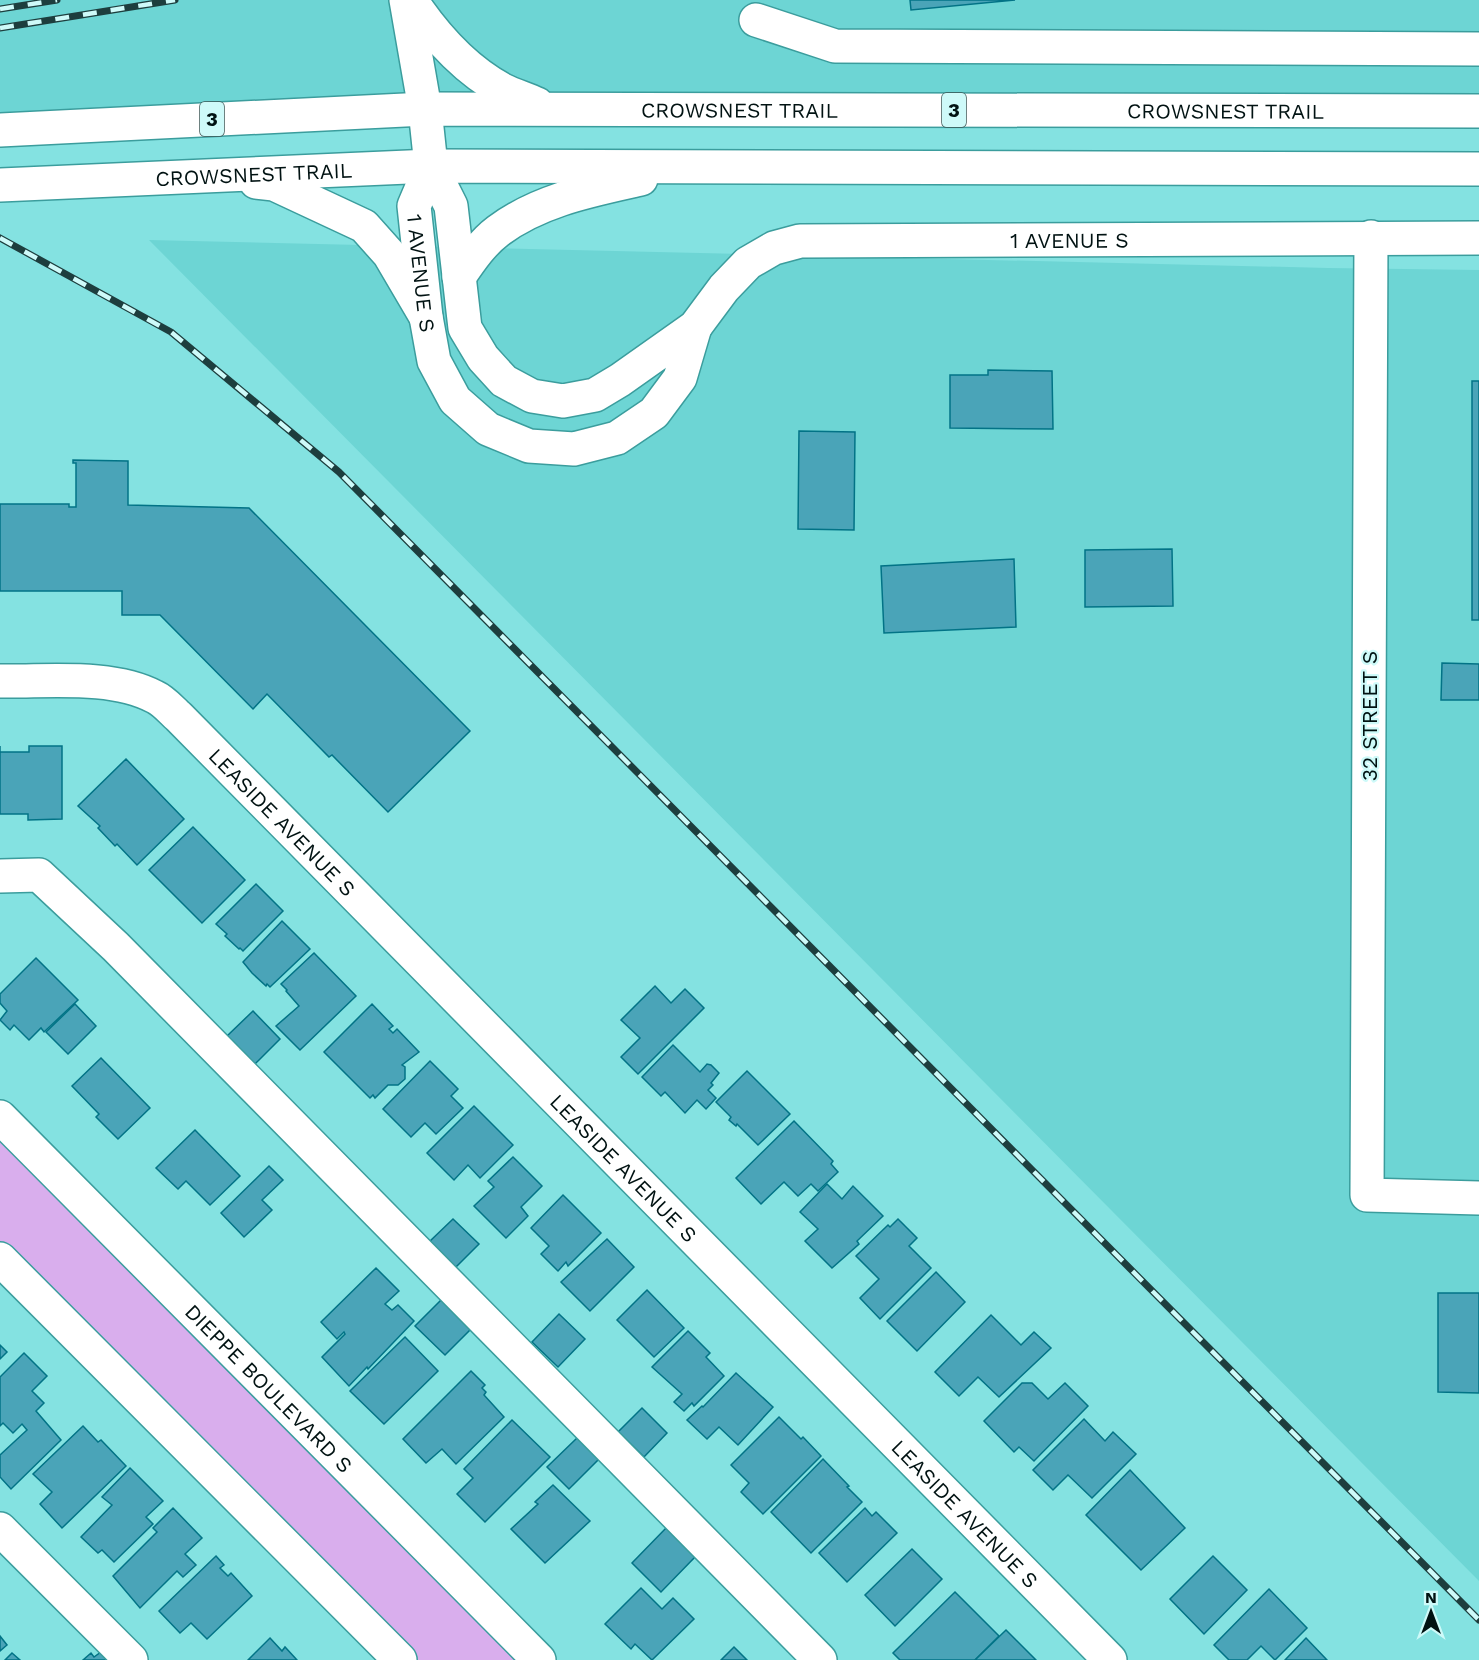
<svg xmlns="http://www.w3.org/2000/svg" width="1479" height="1660" font-family="'Work Sans',sans-serif">
  <rect width="100%" height="100%" fill="#84e2e1"/>
  <g fill="#6dd5d4">
    <path d="M0,0h1479v111l-1479,19z"/>
    <path d="M149,240l1179,28 151,2v1311z"/>
  </g>
  <path fill="#d9aeed" d="M0,1117l539,543h-139l-400,-401z"/>
  <g fill="#4aa4b8" stroke="#027386" stroke-width="1.5">
    <path d="M910,0h105l-104,10z"/>
    <path d="M988,370l64,1 1,58 -103,-1v-53h38z"/>
    <rect x="1472" y="381" width="7" height="239"/>
    <path d="M799,431l56,1 -1,98 -56,-1z"/>
    <path d="M73,460l55,1v44l121,3 221,223 -82,81 -56,-57 -3,2 -62,-63 -14,15 -93,-94h-38v-24h-122v-87h69v3h7v-44h-3z"/>
    <path d="M1172,549l1,57 -88,1v-57z"/>
    <path d="M1014,559l2,68 -132,6 -3,-67z"/>
    <path d="M1442,663l37,1v36h-38z"/>
    <path d="M0,746v6h29v-6h33v73l-34,1v-6h-28z"/>
    <path d="M126,759l58,60 -47,46 -20,-21 -2,2 -17,-18 2,-2 -22,-20z"/>
    <path d="M193,827l52,53 -43,43 -53,-53z"/>
    <path d="M256,884l27,27 -40,40 -3,-3 -1,1 -14,-13 2,-2 -11,-10z"/>
    <path d="M282,921l28,28 -40,38 -3,-3 -1,2 -14,-13 -9,-11z"/>
    <path d="M314,953l42,43 -56,54 -24,-24 23,-20 -13,-15 1,-1 -6,-6z"/>
    <path d="M36,958l42,42 -34,32 -3,-4 -12,12 -15,-15 -4,5 -10,-10 7,-9 -7,-8v-9z"/>
    <path d="M655,986l16,17 14,-14 19,19 -66,66 -17,-17 19,-19 -19,-18z"/>
    <path d="M75,1004l21,22 -28,28 -22,-22z"/>
    <path d="M372,1004l21,22 -4,3 4,4 4,-4 22,23 -17,13 3,2v12l-7,6h-10l-13,13 -2,-3 -3,3 -46,-46z"/>
    <path d="M253,1011l27,28 -26,26 -27,-29z"/>
    <path d="M673,1045l27,27 7,-8 4,1 8,8 -8,10 2,2 -5,5 8,8 -10,11 -9,-9 -12,13 -20,-21 -4,4 -19,-19z"/>
    <path d="M101,1058l49,50 -32,31 -22,-22 3,-3 -27,-28z"/>
    <path d="M430,1061l28,28 -7,7 12,12 -27,26 -11,-11 -14,14 -28,-28z"/>
    <path d="M747,1071l43,43 -32,31 -21,-21 -1,2 -7,-6 2,-3 -15,-15z"/>
    <path d="M474,1106l39,39 -33,33 -12,-13 -14,15 -27,-27z"/>
    <path d="M794,1121l39,40 -2,3 7,8 -20,19 -7,-7 -13,12 -14,-14 -23,22 -25,-26z"/>
    <path d="M195,1130l45,46 -30,29 -24,-24 -8,8 -22,-21z"/>
    <path d="M513,1157l29,29 -21,21 7,9 -22,22 -32,-32 20,-19 -6,-6z"/>
    <path d="M269,1166l14,14 -21,20 10,10 -28,27 -23,-24z"/>
    <path d="M827,1184l15,15 11,-13 30,30 -26,25 2,3 -27,24 -27,-27 13,-12 -18,-17z"/>
    <path d="M563,1195l38,38 -33,33 -2,-4 -8,9 -17,-17 8,-8 -18,-18z"/>
    <path d="M453,1219l26,25 -24,24 -26,-26z"/>
    <path d="M898,1219l19,19 -8,8 22,22 -51,51 -20,-21 19,-19 -23,-23 32,-31 2,2z"/>
    <path d="M607,1239l27,28 -44,44 -29,-29z"/>
    <path d="M376,1268l23,23 -14,13 7,6 6,-5 16,16 -46,48 -1,-2 -18,19 -27,-29 23,-23 -1,-2 -7,7 -16,-17z"/>
    <path d="M936,1272l29,30 -48,49 -30,-30z"/>
    <path d="M647,1290l37,38 -30,29 -37,-37z"/>
    <path d="M1438,1293h41v100l-41,-1z"/>
    <path d="M443,1298l29,30 -27,27 -30,-29z"/>
    <path d="M559,1314l26,25 -27,28 -26,-25z"/>
    <path d="M991,1315l30,30 13,-13 17,16 -52,49 -21,-20 -19,19 -24,-24z"/>
    <path d="M688,1331l22,22 -4,4 18,19 -30,30 -2,-3 -8,8 -10,-9 8,-8 -30,-27z"/>
    <path d="M405,1337l33,34 -54,53 -34,-33z"/>
    <path d="M0,1345l7,7 -7,7z"/>
    <path d="M24,1353l23,23 -15,15 12,12 -8,8 25,29 -50,49 -11,-12v-22l27,-25 -5,-6 -9,9 -10,-10 -3,3v-49z"/>
    <path d="M471,1371l14,14 -3,3 4,4 -2,3 20,22 -48,47 -14,-15 -16,14 -23,-24z"/>
    <path d="M736,1373l37,34 -35,38 -19,-18 -12,12 -20,-19 15,-14 1,1z"/>
    <path d="M1022,1383h10l16,16 17,-16 23,23 -54,55 -15,-14 -5,5 -30,-31z"/>
    <path d="M642,1408l25,25 -23,24 -26,-25z"/>
    <path d="M779,1417l22,22 2,-2 18,19 -58,58 -22,-22 8,-9 -18,-18z"/>
    <path d="M1084,1419l21,22 8,-9 23,22 -44,44 -24,-23 -15,15 -20,-20z"/>
    <path d="M512,1420l38,37 -65,65 -28,-28 16,-16 -9,-9z"/>
    <path d="M83,1426l15,16 3,-2 25,26 -64,62 -22,-24 12,-12 -19,-18z"/>
    <path d="M577,1438l22,21 -30,30 -22,-22z"/>
    <path d="M823,1459l26,27 -2,1 15,15 -51,51 -40,-41z"/>
    <path d="M130,1468l33,33 -17,16 7,7 -39,38 -12,-12 -4,3 -17,-16 31,-32 -10,-8z"/>
    <path d="M1130,1470l55,58 -44,42 -55,-55z"/>
    <path d="M553,1485l37,36 -45,42 -34,-34 27,-25 -3,-2z"/>
    <path d="M173,1508l29,30 -17,16 11,11 -13,12 -6,-6 -37,37 -27,-32 44,-44 -4,-4z"/>
    <path d="M865,1508l7,8 4,-4 21,21 -50,49 -28,-29z"/>
    <path d="M666,1528l29,29 -34,35 -29,-29z"/>
    <path d="M912,1549l30,30 -47,47 -30,-31z"/>
    <path d="M216,1556l8,9 -4,3 8,8 3,-3 21,23 -45,43 -16,-16 -11,10 -21,-22z"/>
    <path d="M1213,1556l34,34 -43,44 -34,-35z"/>
    <path d="M641,1588l21,21 11,-11 21,21 -42,41 -17,-16 -4,5 -26,-25z"/>
    <path d="M1269,1589l38,39 -32,32 -14,-14 -14,14h-18l-15,-15z"/>
    <path d="M955,1592l44,44 -24,24h-75l-7,-7z"/>
    <path d="M1006,1630l30,30h-61z"/>
    <path d="M0,1636l7,9 -7,6z"/>
    <path d="M270,1638l12,13 3,-4 12,13h-49z"/>
    <path d="M1306,1638l21,22h-42z"/>
    <path d="M734,1647l13,13h-26z"/>
    <path d="M101,1652l7,8h-25l8,-7 3,4z"/>
    <path d="M12,1653l8,7h-15z"/>
  </g>
  <g fill="none" stroke-linecap="round" stroke-linejoin="round">
    <defs>
      <g id="minor">
        <path id="s1" d="M406,0l19,109 6,57 20,40 14,122 18,30 21,23 28,15 31,5 32,-6 25,-15 75,-53 29,-39 24,-25 26,-15 26,-7 679,-3"/>
        <path d="M756,20l79,26 644,3"/>
        <path id="s2" d="M431,166l-17,40 12,111 8,44 21,39 33,29 41,17 45,3 43,-11 37,-25 26,-35 15,-51"/>
        <path d="M1371,237l-4,958 112,3"/>
        <path id="s3" d="M0,681c47,1 112,-7 155,16 9,4 17,14 24,20l931,943"/>
        <path d="M0,876l39,-1 77,72 704,713"/>
        <path id="s4" d="M0,1117l539,543"/>
        <path d="M0,1259l400,401"/>
        <path d="M0,1529l131,131"/>
      </g>
      <g id="highway">
        <path d="M411,0c24,36 53,69 92,90 10,5 23,9 34,14"/>
        <path id="s5" d="M0,130l425,-21 1054,2"/>
        <path d="M256,182l18,2 90,42 25,28 37,63"/>
        <path id="s6" d="M0,185l431,-19 1048,3"/>
        <path d="M459,277c11,-16 23,-34 39,-46 41,-31 94,-41 143,-52"/>
      </g>
    </defs>
    <use href="#minor" stroke="#3b9d9d" stroke-width="36"/>
    <use href="#highway" stroke="#3b9d9d" stroke-width="36"/>
    <use href="#minor" stroke="#fff" stroke-width="33"/>
    <use href="#highway" stroke="#fff" stroke-width="33"/>
    <defs>
      <g id="rail">
        <path d="M0,9l57,-9"/>
        <path d="M0,28l175,-28"/>
        <path d="M0,238l171,94 168,140 1140,1148"/>
      </g>
    </defs>
    <use href="#rail" stroke="#1d3e3e" stroke-width="7"/>
    <use href="#rail" stroke="#cefaf9" stroke-width="4.5" stroke-dasharray="14" stroke-linecap="butt"/>
  </g>
  <g text-anchor="middle" dominant-baseline="central" stroke-width="4.5" stroke-linejoin="round" paint-order="stroke">
    <g fill="#cefaf9" stroke="#3e5857" stroke-width="1.5">
      <rect x="942" y="93" width="24" height="34" rx="4.5"/>
      <rect x="200" y="102" width="24" height="34" rx="4.5"/>
    </g>
    <g font-size="20" font-weight="bold" fill="#011212">
      <text x="954" y="110">3</text>
      <text x="212" y="119">3</text>
    </g>
    <g font-size="21" fill="#011212" stroke="#cefaf9">
      <text stroke="none"><textPath href="#s5" startOffset="740">CROWSNEST TRAIL</textPath></text>
      <text stroke="none"><textPath href="#s5" startOffset="1226">CROWSNEST TRAIL</textPath></text>
      <text stroke="none"><textPath href="#s6" startOffset="254">CROWSNEST TRAIL</textPath></text>
      <text stroke="none"><textPath href="#s1" startOffset="1028">1 AVENUE S</textPath></text>
      <text stroke="none"><textPath href="#s2" startOffset="111">1 AVENUE S</textPath></text>
      <text transform="translate(1369 716) rotate(-90)">32 STREET S</text>
      <text stroke="none"><textPath href="#s3" startOffset="336">LEASIDE AVENUE S</textPath></text>
      <text stroke="none"><textPath href="#s3" startOffset="822">LEASIDE AVENUE S</textPath></text>
      <text stroke="none"><textPath href="#s4" startOffset="382">DIEPPE BOULEVARD S</textPath></text>
      <text stroke="none"><textPath href="#s3" startOffset="1308">LEASIDE AVENUE S</textPath></text>
    </g>
  </g>
  <g transform="translate(1431 1612)" stroke="#cefaf9" stroke-width="4.5" paint-order="stroke">
  <path d="M0-4.5L10 22L0 15L-10 22Z" fill="#011212"/>
  <text y="-9" font-size="16" font-weight="bold" text-anchor="middle" fill="#011212">N</text>
  </g>
</svg>
